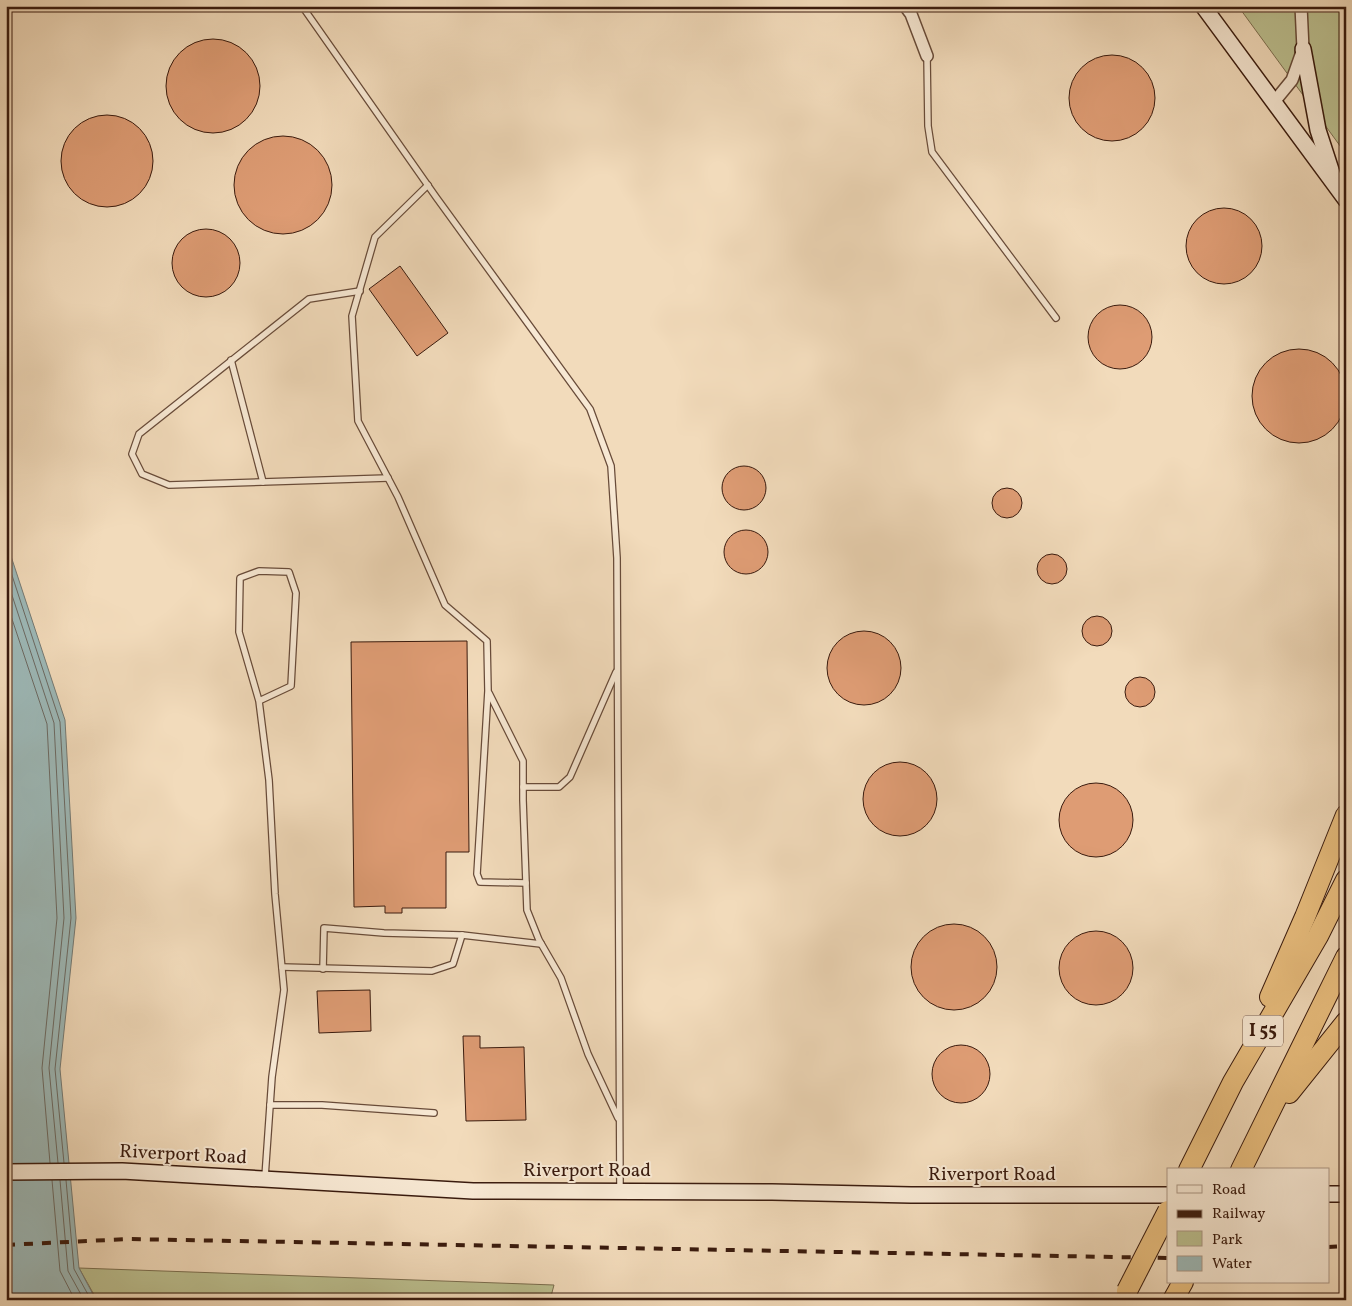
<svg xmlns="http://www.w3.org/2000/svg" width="1352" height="1306" font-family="Vollkorn,serif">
  <rect width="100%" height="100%" fill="#f2dbbb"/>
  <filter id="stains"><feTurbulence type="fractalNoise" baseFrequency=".004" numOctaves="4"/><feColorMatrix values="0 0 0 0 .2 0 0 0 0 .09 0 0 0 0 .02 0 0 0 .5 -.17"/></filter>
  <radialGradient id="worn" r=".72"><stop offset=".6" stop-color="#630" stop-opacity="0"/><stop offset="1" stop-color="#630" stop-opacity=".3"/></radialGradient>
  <g fill="#bcc090" stroke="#7b6e4f">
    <path d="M1238,6h108v148z"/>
    <path d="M79,1268l475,17 -4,15h-453z"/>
  </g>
  <path fill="#9db9b8" stroke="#757a74" d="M6,541l59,179 11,198 -16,151 19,199 17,32h-90z"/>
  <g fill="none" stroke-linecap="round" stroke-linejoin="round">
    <g stroke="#6c6a63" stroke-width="1">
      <path d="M6,557l54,165 11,196 -16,151 9,94"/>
      <path d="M6,577l48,146 10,195 -15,150 9,95"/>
      <path d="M6,601l41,123 10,194 -15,150 8,95"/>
      <path d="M52,1180l8,91 15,29"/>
      <path d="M60,1180l8,91 16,29"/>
      <path d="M66,1180l8,89 17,31"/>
    </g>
  </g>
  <g fill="#de9c74" stroke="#3a1b0e">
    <circle cx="213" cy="86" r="47"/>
    <circle cx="1112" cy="98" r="43"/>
    <circle cx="107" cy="161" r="46"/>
    <circle cx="283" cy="185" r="49"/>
    <circle cx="1224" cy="246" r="38"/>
    <circle cx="206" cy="263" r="34"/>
    <path d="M400,266l48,67 -31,23 -48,-67z"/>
    <circle cx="1120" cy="337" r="32"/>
    <circle cx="1299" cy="396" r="47"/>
    <circle cx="744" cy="488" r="22"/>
    <circle cx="1007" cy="503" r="15"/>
    <circle cx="746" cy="552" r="22"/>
    <circle cx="1052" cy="569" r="15"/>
    <circle cx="1097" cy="631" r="15"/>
    <circle cx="864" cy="668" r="37"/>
    <path d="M467,641l2,211h-23v56h-44v5h-17v-7l-31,1 -3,-265z"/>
    <circle cx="1140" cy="692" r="15"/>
    <circle cx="900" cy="799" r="37"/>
    <circle cx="1096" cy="820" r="37"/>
    <circle cx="954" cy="967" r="43"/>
    <circle cx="1096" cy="968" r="37"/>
    <path d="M370,990l1,41 -52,2 -2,-42z"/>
    <path d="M463,1036h17v12l44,-1 2,73 -60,1z"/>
    <circle cx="961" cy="1074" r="29"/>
  </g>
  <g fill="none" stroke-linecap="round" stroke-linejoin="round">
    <defs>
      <g id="service">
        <path d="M302,6l134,191 154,212 21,57 6,92 3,633"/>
        <path d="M927,56l1,70 4,26 124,166"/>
        <path d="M428,185l-53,52 -23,79 6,105 40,76 47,108 42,36 1,50 -11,183 3,8 46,1"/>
        <path d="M360,291l-51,8 -170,135 -7,20 10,20 27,11 219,-7"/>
        <path d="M231,360l32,122"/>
        <path d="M489,693l34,68v39l4,110 12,30 22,38 27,76 30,64"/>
        <path d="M259,701l32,-15 5,-93 -7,-21 -30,-1 -19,7 -1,54 20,69 10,79 6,114 9,96 -12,87 -7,100"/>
        <path d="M523,787h36l11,-10 46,-105"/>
        <path d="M282,967l150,4 21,-7 9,-29"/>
        <path d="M323,969l1,-41 60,5 78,2 79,9"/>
        <path d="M270,1105h52l112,8"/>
      </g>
      <g id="minor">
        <path d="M905,6l6,8 16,42"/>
        <path d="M1274,102l18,-22 11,-31 -2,-43"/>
      </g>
      <g id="secondary">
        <path d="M1203,6l143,194"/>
        <path d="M1303,49l15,81 15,46"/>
        <path d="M6,1172l116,-1 351,20 299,1 139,3h257"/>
        <path d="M1328,1194h18"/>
      </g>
      <g id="motorway">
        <path d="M1270,997l35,-80 41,-102"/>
        <path d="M1289,1093l57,-71"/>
        <path d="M1189,1170l44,-88 85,-146 28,-56"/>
        <path d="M1241,1170l105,-213"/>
        <path d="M1173,1300l10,-18"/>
      </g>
    </defs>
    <use href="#service" stroke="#684b39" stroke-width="8"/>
    <use href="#minor" stroke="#684b39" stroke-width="14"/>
    <use href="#secondary" stroke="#3a1b0e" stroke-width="18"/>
    <use href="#motorway" stroke="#3a1b0e" stroke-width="22"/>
    <use href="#service" stroke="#f7e8d3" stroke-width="5.5"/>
    <use href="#minor" stroke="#f7e8d3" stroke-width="11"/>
    <use href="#secondary" stroke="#f7e8d3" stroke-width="15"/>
    <use href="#motorway" stroke="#e9be7e" stroke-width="20"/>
    <g stroke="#3a1b0e" stroke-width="4" stroke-dasharray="9 9" stroke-linecap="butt">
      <path d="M6,1245l122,-6 1040,19"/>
      <path d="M1328,1247l18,-1"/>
    </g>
    <defs>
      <path id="motorway-bridge" d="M1127,1291l41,-80"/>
    </defs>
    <use href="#motorway-bridge" stroke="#3a1b0e" stroke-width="22" stroke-linecap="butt"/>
    <use href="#motorway-bridge" stroke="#e9be7e" stroke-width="20"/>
  </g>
  <g text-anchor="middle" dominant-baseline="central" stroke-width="4" stroke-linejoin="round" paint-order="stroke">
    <rect fill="#f7e8d3" stroke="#735849" stroke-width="1" x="1243" y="1015.5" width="40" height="31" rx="4"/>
    <g font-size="18" font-weight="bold" fill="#3a1b0e">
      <text x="1263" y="1031">I 55</text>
    </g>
    <g font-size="19" fill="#3a1b0e" stroke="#f7e8d3">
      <text transform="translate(183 1155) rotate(3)">Riverport Road</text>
      <text x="587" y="1171">Riverport Road</text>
      <text x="992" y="1175">Riverport Road</text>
    </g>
  </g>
  <rect width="1352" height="1306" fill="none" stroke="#f2dbbb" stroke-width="25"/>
  <rect x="8" y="8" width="1337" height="1291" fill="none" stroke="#3a1b0e" stroke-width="2.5"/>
  <rect x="12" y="12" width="1327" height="1281" fill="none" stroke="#3a1b0e"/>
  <rect x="1167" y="1168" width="162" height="115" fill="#f7e8d3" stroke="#ab9684"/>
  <rect x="1177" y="1185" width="25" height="8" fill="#f7e8d3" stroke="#ab9684"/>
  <text x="1212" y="1194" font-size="15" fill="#3a1b0e">Road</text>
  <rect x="1177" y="1210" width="25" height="8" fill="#3a1b0e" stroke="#ab9684"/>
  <text x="1212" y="1218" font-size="15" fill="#3a1b0e">Railway</text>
  <rect x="1177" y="1231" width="25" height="15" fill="#bcc090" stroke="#ab9684"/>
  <text x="1212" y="1244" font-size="15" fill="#3a1b0e">Park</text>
  <rect x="1177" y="1256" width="25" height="15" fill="#9db9b8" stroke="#ab9684"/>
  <text x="1212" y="1268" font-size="15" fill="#3a1b0e">Water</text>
  <rect width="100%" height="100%" filter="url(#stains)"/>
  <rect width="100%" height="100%" fill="url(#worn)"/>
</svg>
